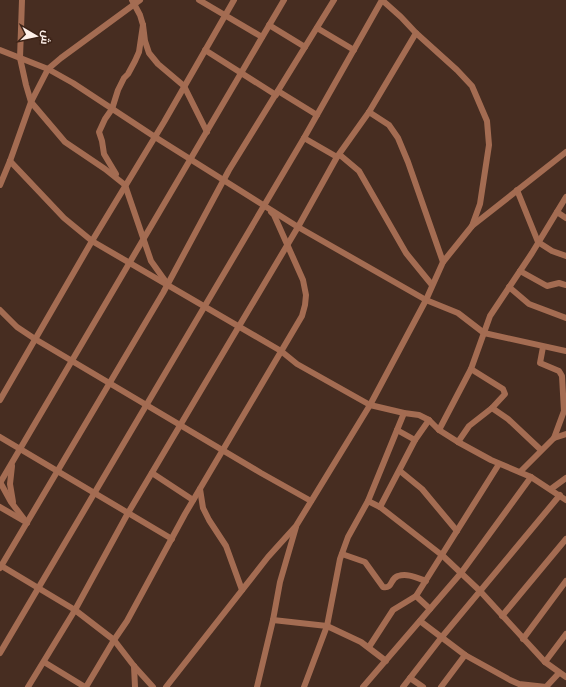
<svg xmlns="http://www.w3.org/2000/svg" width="566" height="687" font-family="'Sofia Sans Condensed',Cairo,sans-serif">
  <rect width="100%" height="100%" fill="#472d21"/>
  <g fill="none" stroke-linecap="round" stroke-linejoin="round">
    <g stroke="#a46c52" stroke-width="6">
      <path d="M22,0l-2,58 6,27 5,17 34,40 40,27 20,16 26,76 15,21"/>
      <path d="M132,0l8,15 3,10 2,16 4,12 9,11 26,22 23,46"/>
      <path d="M199,0l63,37"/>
      <path d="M382,0l19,17 15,16 41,37 15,16 15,35 2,24 -9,59 -8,22"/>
      <path d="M269,25l36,22"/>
      <path d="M317,28l37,22"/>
      <path d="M0,50l48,19 25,14 82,54 143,90 128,73 32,13 26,20 82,18"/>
      <path d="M205,50l71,45"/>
      <path d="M278,91l39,24"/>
      <path d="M369,112l20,13 9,13 10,24 35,100"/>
      <path d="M304,138l33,19"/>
      <path d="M340,155l19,16 47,82 26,32"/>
      <path d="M10,161l54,57 28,23 189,110 16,13 73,41 34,8 15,2 10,5 10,10 19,12 33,18 40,17 35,23"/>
      <path d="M116,174l-12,-20 -2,-13 -3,-9 6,-13 7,-10 6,-19 6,-12 4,-4 7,-13 4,-9 4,-27"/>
      <path d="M0,185l10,-24 21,-59 17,-33 13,-11 79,-58"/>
      <path d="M517,190l21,52 14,9 14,5"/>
      <path d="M557,212l9,6"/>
      <path d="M520,271l27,15 12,-3 7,2"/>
      <path d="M509,287l20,17 37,14"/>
      <path d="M0,310l17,17 18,12 226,134 50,28"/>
      <path d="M543,347l-3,16 19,8 3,5 2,35 -10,27"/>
      <path d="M471,369l32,20 2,5 -13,14 16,11 33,31"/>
      <path d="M0,400l92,-159 72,-119 70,-122"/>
      <path d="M397,430l18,10"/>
      <path d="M439,430l32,-61 19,-53 42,-63 34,-56"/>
      <path d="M0,437l172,102"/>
      <path d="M458,442l11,-16 23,-18"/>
      <path d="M12,466l-2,18 3,18"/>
      <path d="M400,471l22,18 35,42"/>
      <path d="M520,472l34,-34 12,-4"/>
      <path d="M152,473l41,27"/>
      <path d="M0,482l11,20 16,21"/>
      <path d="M0,483l284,-483"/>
      <path d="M200,489l3,19 6,12 17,26 16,44"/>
      <path d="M551,489l15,-11"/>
      <path d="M368,501l12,6 63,49 37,35 65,71 21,15"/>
      <path d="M0,507l24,14"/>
      <path d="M380,507l35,-67 14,-20"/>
      <path d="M342,554l23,8 18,25c10,2 7,-9 15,-11 10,-3 19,2 28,5"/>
      <path d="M0,565l75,45 39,30 20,26 19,21"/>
      <path d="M0,568l163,-275 66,-123 105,-170"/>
      <path d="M430,609l-14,-13 83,-132"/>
      <path d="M502,616l64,-77"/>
      <path d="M273,620l54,6 34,16 25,19"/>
      <path d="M420,621l45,34 45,25 9,4 27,3"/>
      <path d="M523,639l43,-58"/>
      <path d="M369,647l24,-37 23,-14"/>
      <path d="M0,653l304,-515 78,-138"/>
      <path d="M44,662l41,25"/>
      <path d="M545,662l21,-28"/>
      <path d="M134,666l1,21"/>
      <path d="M410,678l31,-40 119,-143"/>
      <path d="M28,687l47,-77 53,-97 170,-286 39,-70 32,-45 47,-79"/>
      <path d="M86,687l28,-47 13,-19 58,-107 117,-198 3,-11 1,-10 -3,-15 -29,-65 -3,-3"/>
      <path d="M166,687l102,-130 28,-31 74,-121 56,-105 17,-38 29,-36 94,-74"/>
      <path d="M257,687l16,-67 7,-38 16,-55"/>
      <path d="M304,687l23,-61 13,-67 8,-22 20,-36 36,-88"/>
      <path d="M363,687l98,-114 70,-96"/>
      <path d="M403,687l7,-9 13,9"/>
      <path d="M441,687l24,-32"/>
      <path d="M546,687l13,-14"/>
    </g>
  </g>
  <g transform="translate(36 36) rotate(99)" stroke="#3d2317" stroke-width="3" paint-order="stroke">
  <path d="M0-3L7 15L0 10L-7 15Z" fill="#fdefe8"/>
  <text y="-6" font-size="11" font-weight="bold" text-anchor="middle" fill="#fdefe8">ش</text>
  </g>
</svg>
